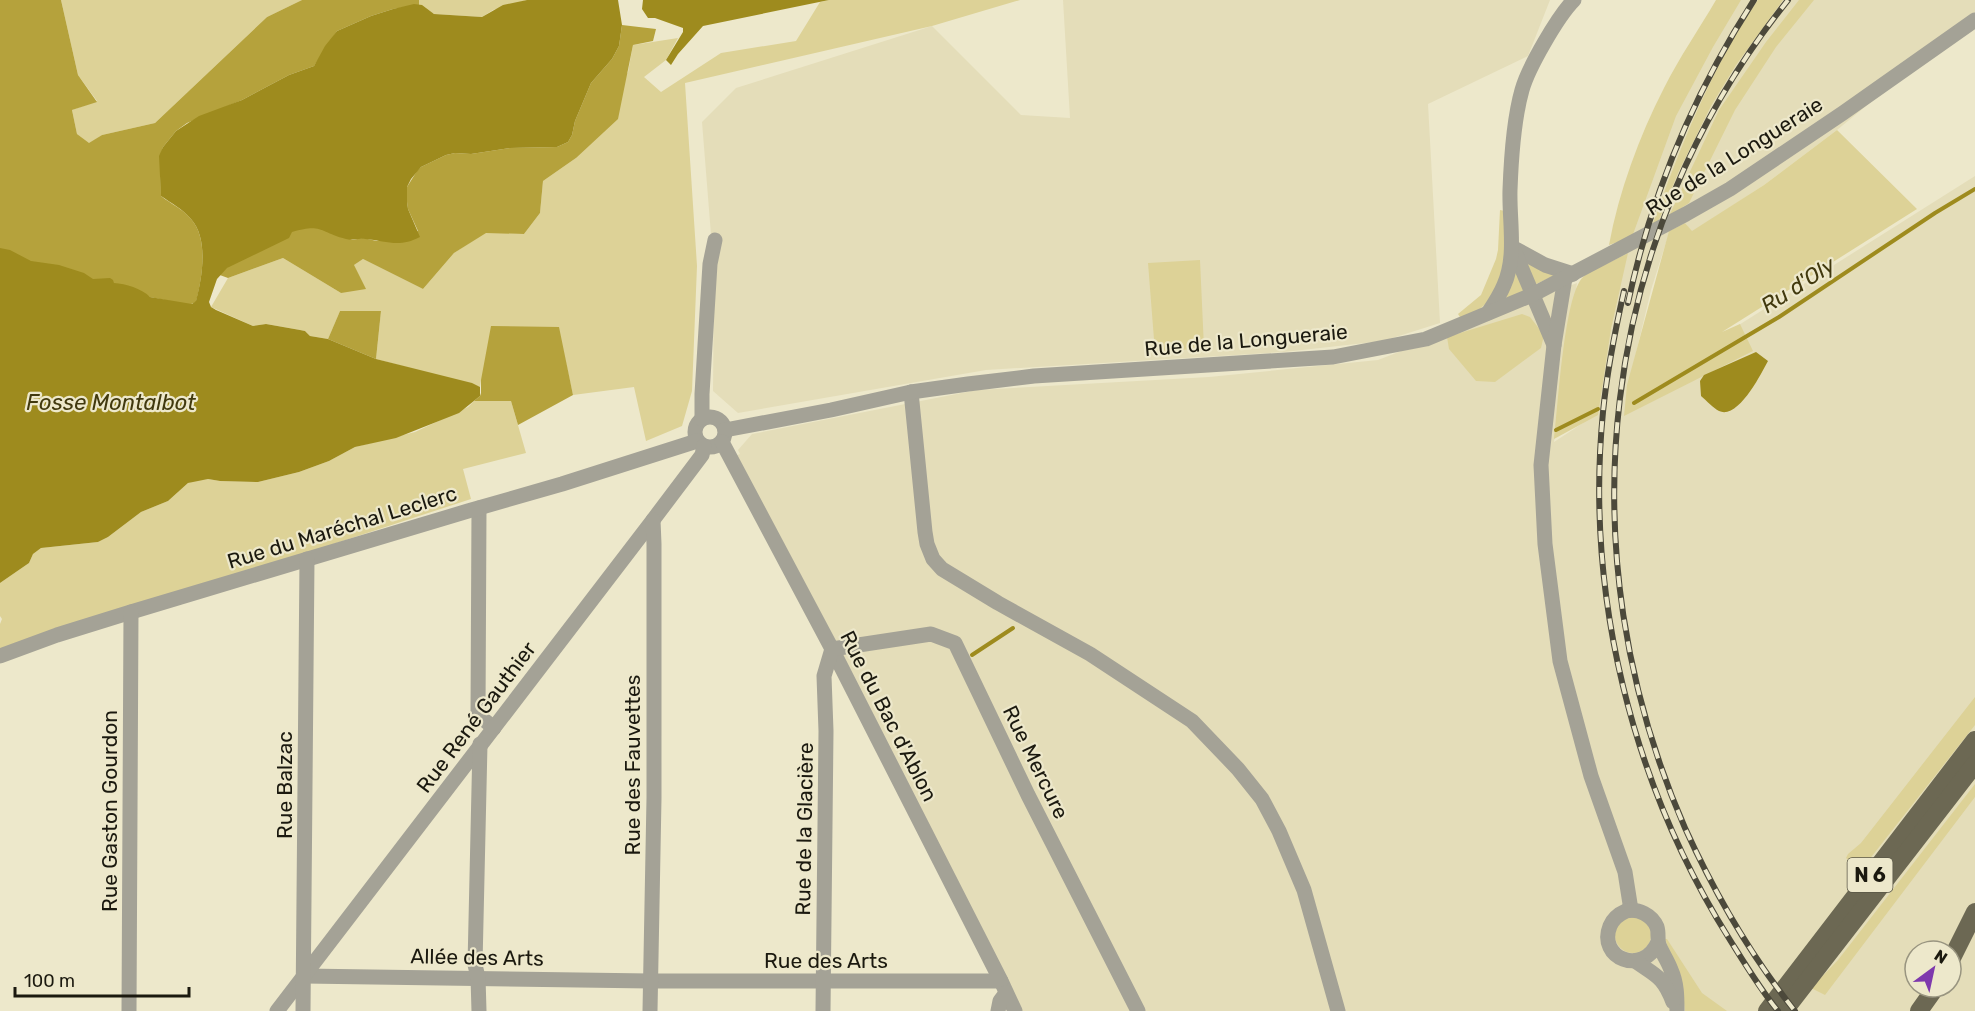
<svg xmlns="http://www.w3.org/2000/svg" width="1975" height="1011" font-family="Rubik,sans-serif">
  <rect width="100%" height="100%" fill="#ede8cb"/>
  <g fill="#e4ddb9" fill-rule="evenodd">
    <path d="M1063,0h487l-22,56 -100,48 12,219 -57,18 -99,11 -298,18 -248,43 -25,-22 1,-119 -12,-150 34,-34 196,-62 89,89 49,3z"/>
    <path d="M1723,0h252v16l-138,114 -73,55 -72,47 -16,-21 -25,79 -19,80 -4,25 347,-219v835h-959l-287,-553 11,-4 -2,-4 14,-16 225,-44 232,-13 169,-17 199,-77 -23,159 29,-19 2,-35 26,-113 40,-126zM1915,951h36v36h-36z"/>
  </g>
  <g fill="#ddd297">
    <path d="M61,0h241l-35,17 -112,106 -53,12 -13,9 -12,-10 -5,-24 25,-9 -19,-26z"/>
    <path d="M419,0h108l-34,10 -11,7 -48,-3 -15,-9z"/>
    <path d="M829,0h191l-88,26 -247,57 12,183 -5,125 -10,35 -36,15 -12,-54 -61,8 -15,-68 -77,53 -1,7 -104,-28 5,-48h-41l-12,28 -18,-3 -5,-5 -5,-1 -34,-6 -13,2 -42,-19 17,-29 55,-20 58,35 13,-28 9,-6 60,30 31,-36 32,-21 38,2 16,-21 3,-32 33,-23 52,-86 5,-27 45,-7 -12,22 -22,17 17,15 60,-39 75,-12 24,-39z"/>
    <path d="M1716,0h25l-28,47 -37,69 -44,121 -23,8c10,-54 30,-108 55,-157 15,-30 35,-59 52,-88z"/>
    <path d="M1758,0h25l-47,65 -25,41 -33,67 -19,47 -7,6c27,-76 60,-160 106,-226z"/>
    <path d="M1799,0h15l-38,47 -41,63 -46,93 -20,13 50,-106 47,-68z"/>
    <path d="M1837,130l80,79 -195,123 18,-8 13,27 -129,65 3,-31 42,-154 16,-8 7,8 72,-46z"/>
    <path d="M1500,210l5,1c-1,46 5,87 -43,109l-4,-6 23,-19 15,-36 2,-9z"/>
    <path d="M1628,253l-17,76 -13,86 -44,24c4,-31 10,-144 29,-162 7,-7 35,-18 45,-24z"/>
    <path d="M1200,260l4,88 -49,4 -7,-89z"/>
    <path d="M1525,261l33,13 -24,11z"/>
    <path d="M1515,266l10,24 -18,10 -3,-5z"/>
    <path d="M1522,314l8,3 14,18 -3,13 -46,34 -19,-1 -27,-32 -2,-12z"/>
    <path d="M474,401h37l15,52 -63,16 8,30 -471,154v-29l2,-5 -2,-3v-33l29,-20 4,-9 8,-6 57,-6 10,-5 33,-25 27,-11 20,-18 8,-3 12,-1 12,2 38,1 41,-10 30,-11 26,-14 60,-15 53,-25z"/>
    <path d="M1975,697v28l-114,145 -15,-12 2,-4 13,-11z"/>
    <path d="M1975,784v13l-150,198 -14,-7 27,-28z"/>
    <circle cx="1633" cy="935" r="18"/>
    <path d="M1665,939h2l35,54 25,18h-42l-3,-26z"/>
  </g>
  <g fill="#b5a23c">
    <path d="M0,0h61l17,75 19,27 -25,8 5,24 12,9 13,-8 53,-12 112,-106 35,-17h117v5l-26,4 -22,7 -34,15 -23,35 -25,9 -47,25 -55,23 -11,8 -13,16 -3,10 1,39c10,8 22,13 30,23 18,20 11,59 5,83l-7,3 -39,-8 -150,-44z"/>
    <path d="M622,25l34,4 -3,12 -20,4 -15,74 -42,39 -33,23 -3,32 -16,21 -38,-1 -32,20 -31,36 -60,-30 -9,6 12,24 -25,4 -58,-35 -55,20 -11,-4 27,-18 57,-31 21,1 30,14 11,-2 14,3 41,-10 -10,-22 -1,-7v-15l10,-16 4,-4 25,-12 9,-2 16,1 39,-6 47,-1 11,-5 4,-7 3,-14 16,-38 21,-24 7,-13z"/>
    <path d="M340,311h41l-5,48 -48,-20z"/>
    <path d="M491,326l68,1 14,68 -55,30 -7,-24h-37l6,-5 1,-3v-13z"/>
  </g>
  <g fill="#9e8b1e">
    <path d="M527,0h91l4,25 -3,21 -7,13 -21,24 -16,38 -3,14 -4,7 -11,5 -47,1 -39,6 -16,-1 -9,2 -25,12 -10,12 -4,8v15l1,7 12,28c-21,11 -33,4 -55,2 -7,-1 -13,2 -19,0 -27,-7 -24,-16 -54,-7l-3,6 -62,30 -10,11 -8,23 2,5 5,3 37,16 13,-2 34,6 5,1 5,5 18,3 48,20 96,24 8,4v9l-21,17 -63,25 -41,9 -26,14 -30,11 -41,10 -38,-1 -12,-2 -20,4 -20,18 -27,11 -33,25 -10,5 -57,6 -8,6 -4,9 -29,20v-335l10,2 21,11 28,4 25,8 9,6 17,-1 3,2 1,3c12,1 27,5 36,14l42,7 4,-3c6,-23 13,-62 -5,-82 -8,-10 -20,-16 -30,-23l-2,-40 4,-9 13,-16 23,-15 43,-16 47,-25 25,-9 11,-20 12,-15 34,-15 22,-7 21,-5 8,1 12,9 48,3 21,-12z"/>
    <path d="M643,0h186l-126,26 -25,28 -7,11 -5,-5 17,-28v-4l-28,-10h-7l-6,-9z"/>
    <path d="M1756,352l12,9c-7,13 -30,59 -49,50 -6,-3 -12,-10 -18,-15l-1,-15 4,-6z"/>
  </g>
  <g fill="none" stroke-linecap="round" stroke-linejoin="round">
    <g stroke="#9e8b1e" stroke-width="4">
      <path d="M1634,403l145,-86 156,-104 40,-24"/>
      <path d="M1556,430l42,-21"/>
      <path d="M972,655l41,-27"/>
    </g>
    <g stroke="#a4a296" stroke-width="15">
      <path d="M1512,247l33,18 28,9"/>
      <path d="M1513,248l41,97"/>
      <path d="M1565,278l-11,67 -13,120 4,79 15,117 31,115 34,96 6,38"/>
      <path d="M1488,313c6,-9 12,-18 16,-28 13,-29 5,-64 6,-95 1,-28 4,-72 12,-100 6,-22 36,-74 52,-90"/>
      <path d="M911,392l14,140 2,12 6,15 9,10 56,34 92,51 102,67 46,48 24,30 17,32 25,59 34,121"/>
      <circle cx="710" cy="432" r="15"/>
      <path d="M702,419v-25l8,-130 5,-24"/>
      <path d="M725,430l106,-20 80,-18 57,-8 66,-8 299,-19 93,-18 106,-44 154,-81 44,-25 113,-76 132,-93"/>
      <path d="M722,442l110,207 169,332 14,30"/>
      <path d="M479,508l-1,207 16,13"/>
      <path d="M0,656l57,-21 74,-23 337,-101 94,-27 135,-43"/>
      <path d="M1658,942c-15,35 -61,16 -48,-16 3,-7 9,-12 16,-15 12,-3 26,4 31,16 2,6 0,12 2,18 3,8 9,16 12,25 6,13 6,27 6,41"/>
      <path d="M1635,961c21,15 28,15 38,41"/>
      <path d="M304,976l346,5h351"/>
      <path d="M129,1011l2,-399"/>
      <path d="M277,1011l376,-491 49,-65 2,-9"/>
      <path d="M303,1011l4,-452"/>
      <path d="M479,1011l-1,-34 -3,-12 5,-221"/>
      <path d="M650,1011l4,-213v-254l-1,-24"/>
      <path d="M823,1011l3,-280 -2,-55 8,-27 99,-15 24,9 73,152 110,216"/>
      <path d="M998,1011l2,-10 6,-8"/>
    </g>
    <g stroke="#6c6853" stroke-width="18">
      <path d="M1951,960l24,-48"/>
      <path d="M1767,1011l208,-271"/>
      <path d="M1784,1011l191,-247"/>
      <path d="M1919,1011l17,-24"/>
    </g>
    <defs>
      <g id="rail">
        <path d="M1788,0c-190,237 -224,551 -103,828 29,64 66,128 110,183"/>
        <path d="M1624,291c-9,40 -17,80 -21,121 -18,183 29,372 127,528 15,24 30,49 48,71"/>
        <path d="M1628,303c23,-108 66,-210 126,-303"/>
      </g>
    </defs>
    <use href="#rail" stroke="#4c493b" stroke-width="6"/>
    <use href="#rail" stroke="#ede8cb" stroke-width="4" stroke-dasharray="11" stroke-linecap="butt"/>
  </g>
  <g text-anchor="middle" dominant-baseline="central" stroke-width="4.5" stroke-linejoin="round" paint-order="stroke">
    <rect fill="#ede8cb" stroke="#5a5747" stroke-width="1.5" x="1847.5" y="858" width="45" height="34" rx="4.5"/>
    <g font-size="20" font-weight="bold" fill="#1b190f">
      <text x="1870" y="875">N 6</text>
    </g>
    <g font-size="21" fill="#1b190f" stroke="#ede8cb">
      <text transform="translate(1734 156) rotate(-32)">Rue de la Longueraie</text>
      <text transform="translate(1246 340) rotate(-5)">Rue de la Longueraie</text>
      <text transform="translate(342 527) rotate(-17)">Rue du Maréchal Leclerc</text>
      <text transform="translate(889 716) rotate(63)">Rue du Bac d'Ablon</text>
      <text transform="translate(476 717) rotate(-53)">Rue René Gauthier</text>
      <text transform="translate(1036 762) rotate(64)">Rue Mercure</text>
      <text transform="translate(632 765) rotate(-90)">Rue des Fauvettes</text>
      <text transform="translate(284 785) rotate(-90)">Rue Balzac</text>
      <text transform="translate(109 811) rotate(-90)">Rue Gaston Gourdon</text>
      <text transform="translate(804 829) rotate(-89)">Rue de la Glacière</text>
      <text transform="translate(477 957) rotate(1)">Allée des Arts</text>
      <text x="826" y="960">Rue des Arts</text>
    </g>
    <g font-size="22" font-style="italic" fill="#41390e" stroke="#ede8cb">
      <text transform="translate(1798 285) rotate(-33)">Ru d'Oly</text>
      <text x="111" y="402">Fosse Montalbot</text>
    </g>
  </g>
  <g transform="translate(1933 969) rotate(33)"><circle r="28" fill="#ede8cb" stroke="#999580" stroke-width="1.5"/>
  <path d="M0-4.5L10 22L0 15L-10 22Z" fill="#7e39ad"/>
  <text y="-9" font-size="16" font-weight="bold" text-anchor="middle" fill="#1b190f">N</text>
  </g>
  <path d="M15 987v9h174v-9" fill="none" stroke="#1b190f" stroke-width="3"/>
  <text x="24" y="987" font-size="18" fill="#1b190f" stroke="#ede8cb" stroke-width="4.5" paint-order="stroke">100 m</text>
</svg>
